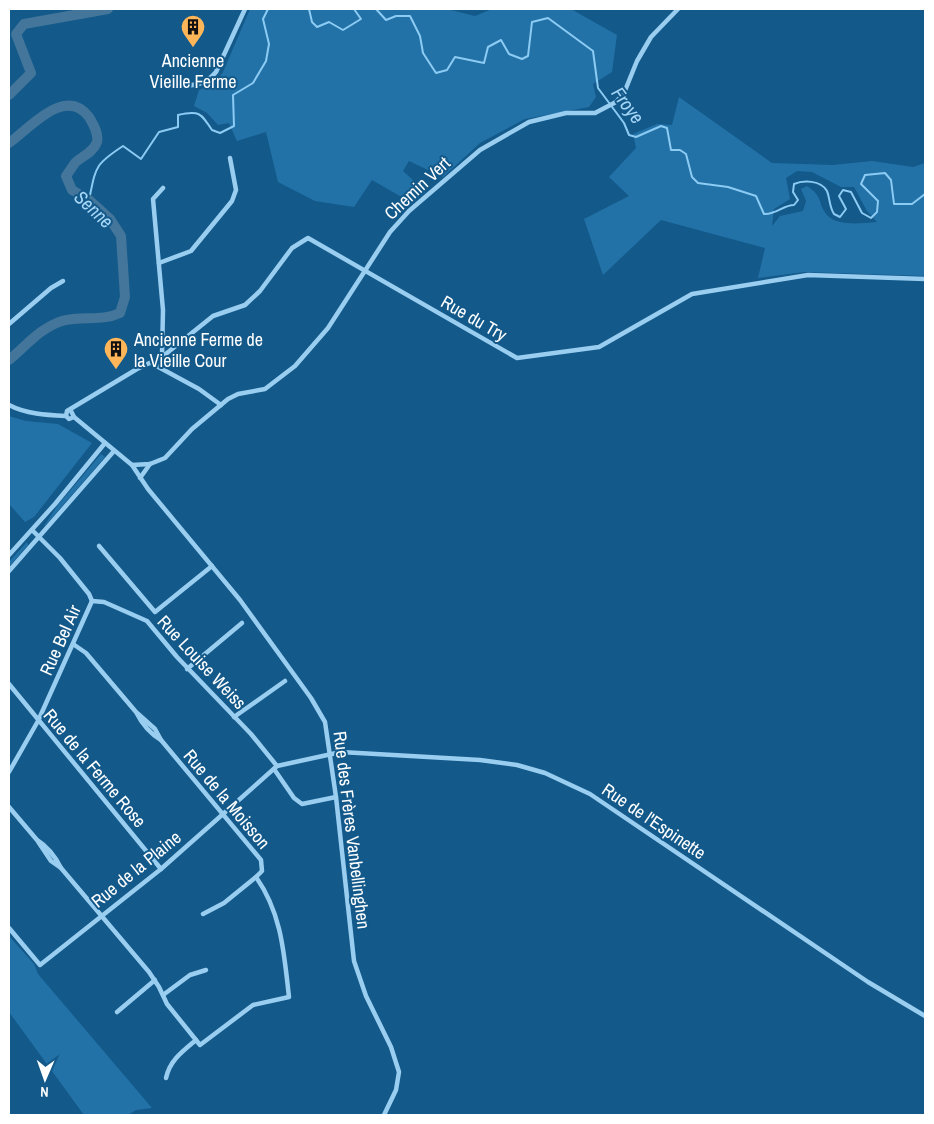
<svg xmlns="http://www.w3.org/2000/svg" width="934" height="1124" font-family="'Archivo Narrow',sans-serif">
  <rect width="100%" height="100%" fill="#13598a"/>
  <g fill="#2272a8" fill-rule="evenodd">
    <path d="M250,9h197l28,7 17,-7h79l46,26 -5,37 -19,12 3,13 -7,10 -64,12 -45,24 -37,34 -34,-16 -6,10 23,21 -14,11 -40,-23 -18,27 -39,-6 -37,-19 -12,-50 -29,9 -8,-18 -11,2 -11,-12 -13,-7 5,-16 15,-6 9,-12z"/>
    <path d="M679,97l93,66 61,2 39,-4 41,6 12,-4v113l-120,-4 -47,6 7,-30 -104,-28 -58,55 -19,-56 45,-23 -20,-19 27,-29 -3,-14 24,-10 15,1zM797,171l15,1 29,15h13l13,24 10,11c-15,1 -39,5 -50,-7 -10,-12 -3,-18 -20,-29l-6,3 5,12 -3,10 -23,5 -8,10 2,-17 16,-10 -4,-21z"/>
    <path d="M9,416l17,5 32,3 34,19 -58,74 -9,5 -16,-18z"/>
    <path d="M101,454l4,3 -62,71 14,-22z"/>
    <path d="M27,542l1,3 -19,22v-5z"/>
    <path d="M9,936l25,28 4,10 114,134 -16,2 -8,5h-44l-75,-103z"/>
  </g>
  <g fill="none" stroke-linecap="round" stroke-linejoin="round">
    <g stroke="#8ccbf3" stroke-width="2">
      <path d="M309,9l3,13 5,5 12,-5 14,8 18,-11 -7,-10"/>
      <path d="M376,9l10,11 10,-4h14l10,20 3,17 13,20 11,-3 8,-13 29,6 4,-16 13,-7 8,14 13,5 6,-3 4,-34 16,-4 45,33 5,37 26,35 5,12 7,2 25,-11 6,2 4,22h9l6,4 6,23 6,6 30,4 28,9 8,18c12,1 19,-9 30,-9l4,-5 -5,-8 1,-8c9,-4 27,-4 33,7 3,7 2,15 7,23l6,3 6,-8 -7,-13 4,-6 8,2 11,21 9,5 6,-6 1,-11 -17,-17 4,-9 20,-2 6,7 3,24h18l13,-10"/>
      <path d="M89,200c7,-33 5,-35 34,-54l18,13 18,-27 19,-5v-12c21,-5 23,-2 34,15l8,3 14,-7 -1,-31 20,-12 13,-22 3,-17 -6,-25 5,-10"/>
    </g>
    <g stroke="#43769a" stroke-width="10">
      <path d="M9,95l22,-22 -15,-39 8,-10 84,-15"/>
      <path d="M9,143c20,-14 56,-58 80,-26 4,7 10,16 8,25 -4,11 -15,14 -22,21 -3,4 -6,9 -9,13l6,14 17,10 21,19 11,17 4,61 -5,16c-19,9 -38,2 -58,8 -22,7 -36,25 -53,39"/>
    </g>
    <g stroke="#9acef0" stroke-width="4.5">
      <path d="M179,85c16,1 26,0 37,-13l29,-63"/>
      <path d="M159,263l32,-12 41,-50 4,-11 -6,-32"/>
      <path d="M9,324l42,-36 12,-7"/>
      <path d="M162,357l1,-47 -10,-111 10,-11"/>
      <path d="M151,363l48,26 22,16"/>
      <path d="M9,405c17,9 37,10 57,11l3,3 5,-2"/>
      <path d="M71,411l3,6 58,48 16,24 92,111 71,98 14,24 11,75 18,164 12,35 25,51 8,25 -3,18 -12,25"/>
      <path d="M66,416l1,-5 70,-42 25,-12 51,-41 32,-11 15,-14 32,-43 16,-10 209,120 82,-11 93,-53 116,-19 117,4"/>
      <path d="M132,465l18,-1 15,-6 27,-29 36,-30 10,-5 27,-5 30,-23 33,-38 62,-96 19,-21 71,-61 49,-28 37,-9h29l21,-11 8,-9 13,-32 14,-24 27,-28"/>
      <path d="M140,478l10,-14"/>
      <path d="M99,546l56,66 57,-46"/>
      <path d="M9,555l46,-51 50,-61"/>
      <path d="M9,571l105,-120"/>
      <path d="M92,601l12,1 43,19 30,36 74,77 26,32"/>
      <path d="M73,644l13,9 50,59 19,17 6,11c-12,-7 -19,-16 -25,-28"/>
      <path d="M187,669l55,-46"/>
      <path d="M9,684l152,185"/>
      <path d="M234,717l51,-36"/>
      <path d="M274,769l20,29 8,6 34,-7"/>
      <path d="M9,772l29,-51 54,-120 -3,-7 -29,-36 -28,-28"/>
      <path d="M9,807l28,33 14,21 10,7c-6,-12 -13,-21 -24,-28"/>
      <path d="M61,868l88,104 10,15 8,17 33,41 53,-40 36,-8c-5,-43 -7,-83 -33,-120l6,-6 -1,-11 -100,-120"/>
      <path d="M203,914l21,-11 32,-26"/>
      <path d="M9,928l31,37 121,-96 116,-103 64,-14 139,8 37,5 28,8 45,21 278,188 57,34"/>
      <path d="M163,995l27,-20 16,-5"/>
      <path d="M117,1012l38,-32"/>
      <path d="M166,1078c4,-18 17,-27 30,-38"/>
    </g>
  </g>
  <defs>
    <symbol id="building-pin" viewBox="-11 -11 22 30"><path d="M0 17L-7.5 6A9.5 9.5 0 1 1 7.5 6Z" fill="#ffb659" stroke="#13598a"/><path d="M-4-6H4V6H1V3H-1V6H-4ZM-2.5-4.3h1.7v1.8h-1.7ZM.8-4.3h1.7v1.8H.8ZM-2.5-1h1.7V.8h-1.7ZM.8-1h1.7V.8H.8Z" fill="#111"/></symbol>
  </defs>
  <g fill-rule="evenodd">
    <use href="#building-pin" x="179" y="13" width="28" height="38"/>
    <use href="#building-pin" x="102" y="335" width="28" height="38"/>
  </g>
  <g text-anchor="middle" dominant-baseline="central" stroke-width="4" stroke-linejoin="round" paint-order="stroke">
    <g font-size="18" fill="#fff" stroke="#13598a">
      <text x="193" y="60">Ancienne<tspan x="193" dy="21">Vieille Ferme</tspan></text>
      <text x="134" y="339" text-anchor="start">Ancienne Ferme de<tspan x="134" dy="21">la Vieille Cour</tspan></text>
    </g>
    <g font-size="18" fill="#fff" stroke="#13598a">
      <text transform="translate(417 188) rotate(-43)">Chemin Vert</text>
      <text transform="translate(474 318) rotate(30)">Rue du Try</text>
      <text transform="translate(60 640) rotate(-66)">Rue Bel Air</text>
      <text transform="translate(202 662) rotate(47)">Rue Louise Weiss</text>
      <text transform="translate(95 768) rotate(50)">Rue de la Ferme Rose</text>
      <text transform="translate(227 799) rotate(50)">Rue de la Moisson</text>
      <text transform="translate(654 821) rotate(34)">Rue de l'Espinette</text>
      <text transform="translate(352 830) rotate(83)">Rue des Frères Vanbellinghen</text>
      <text transform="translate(136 869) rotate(-39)">Rue de la Plaine</text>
    </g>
    <g font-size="19" font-style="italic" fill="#a6d7f7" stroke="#13598a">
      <text transform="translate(628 105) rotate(53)">Froye</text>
      <text transform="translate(94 209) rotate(43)">Senne</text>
    </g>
  </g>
  <rect width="934" height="1124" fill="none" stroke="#ffffff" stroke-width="20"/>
  <g transform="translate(45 1079) rotate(182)" stroke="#13598a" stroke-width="4" paint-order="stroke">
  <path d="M0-4L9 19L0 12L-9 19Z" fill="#ffffff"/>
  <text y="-8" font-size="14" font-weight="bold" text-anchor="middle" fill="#ffffff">N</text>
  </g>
</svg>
